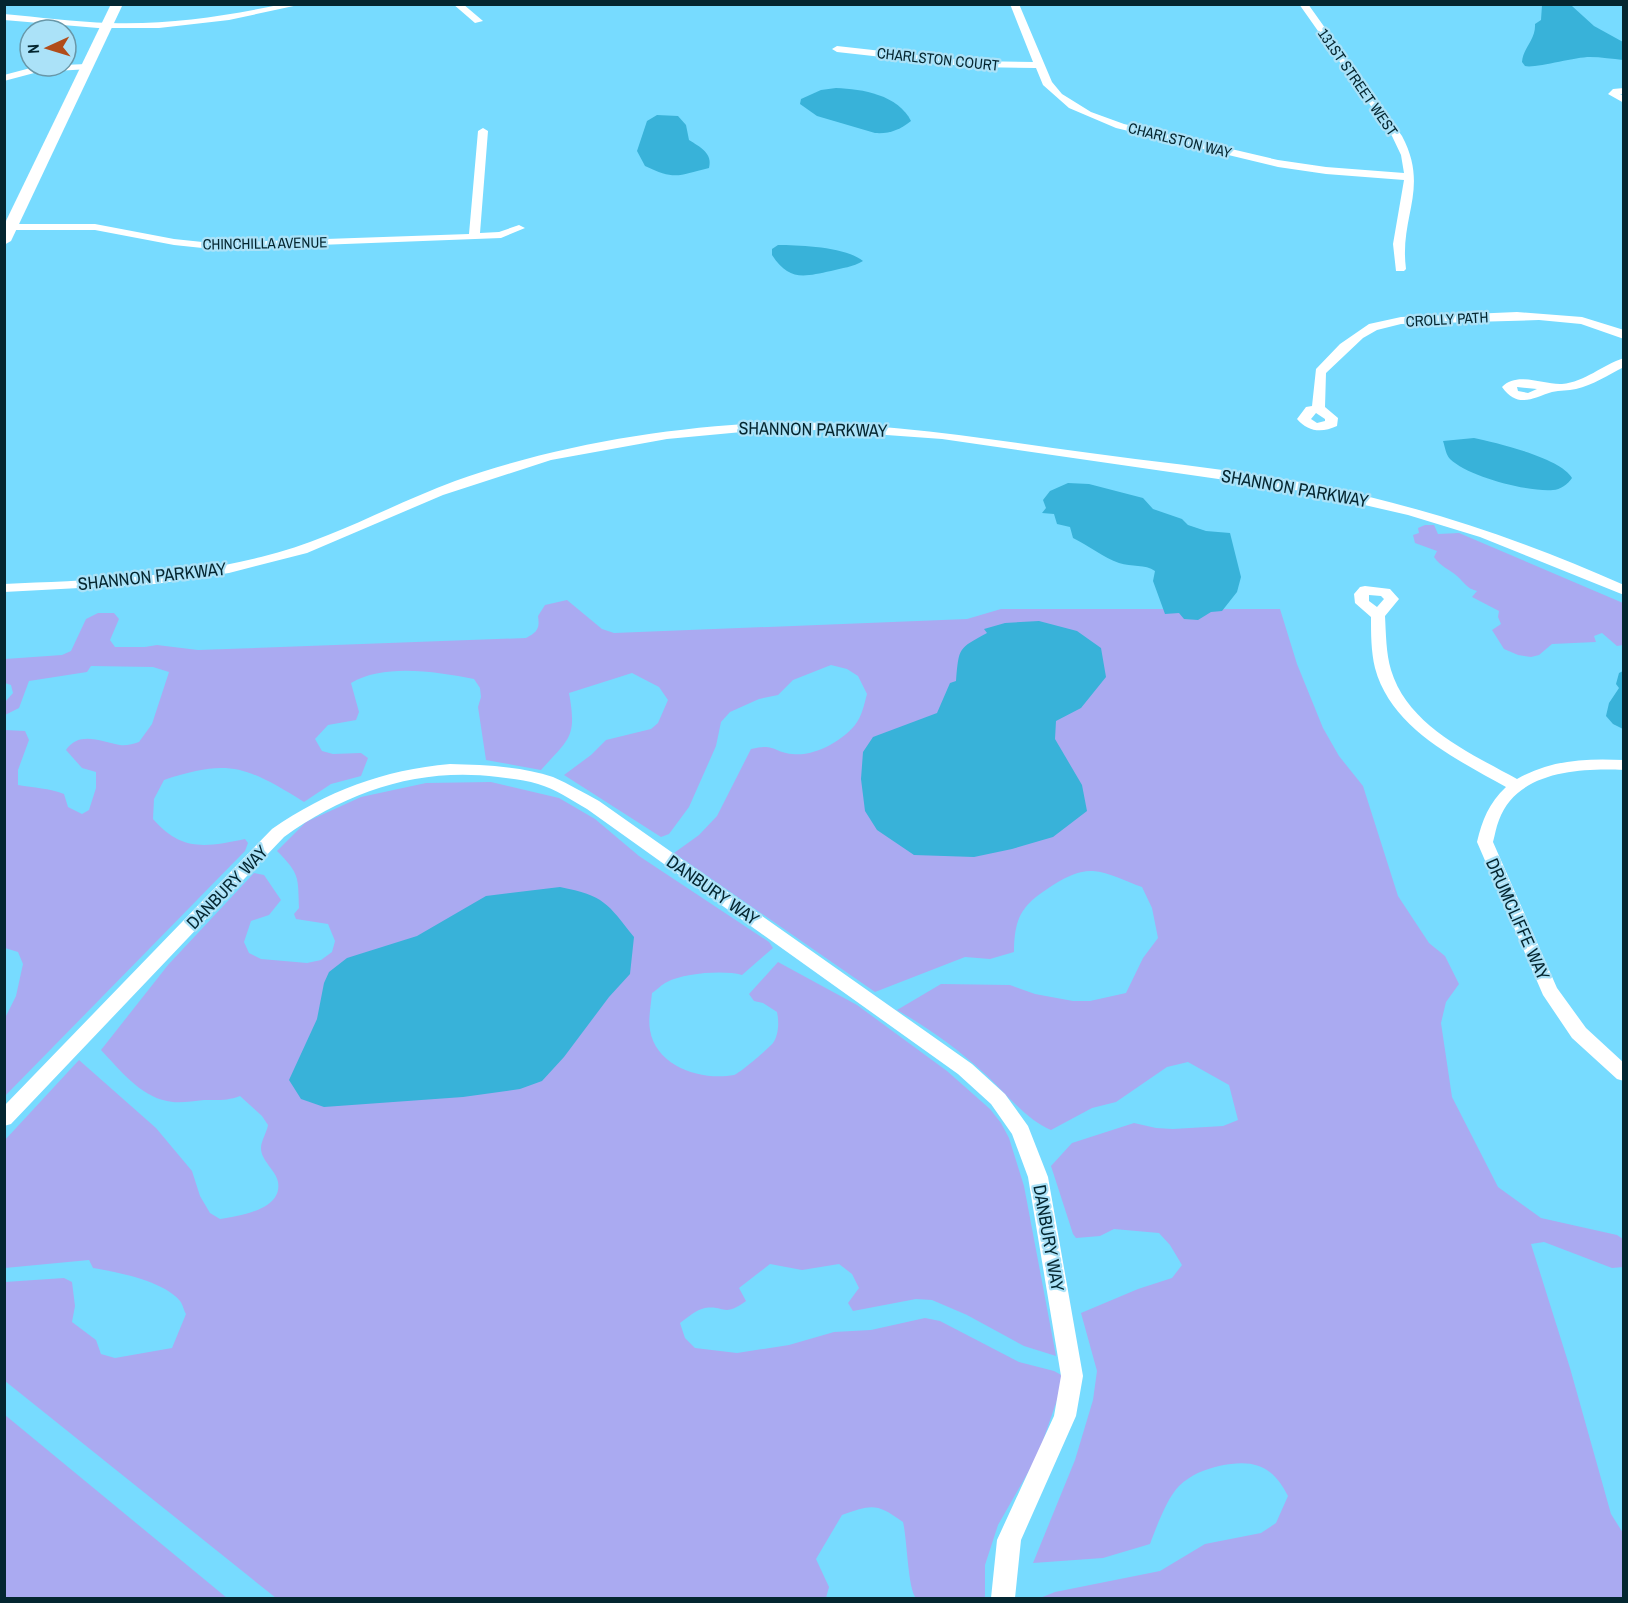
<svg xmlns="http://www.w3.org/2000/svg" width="1628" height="1603" font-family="'Archivo Narrow',sans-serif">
  <rect width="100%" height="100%" fill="#77dbff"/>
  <g fill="#aaaaf1">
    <path d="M1425,525h9l4,9 21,-1 164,70v42l-6,1 -15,-13 -8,3 2,6 -44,2 -13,11 -8,2 -13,-2 -14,-6 -12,-19 9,-6 -3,-7 1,-6 -27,-14 5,-6c-11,-3 -12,-8 -20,-15 -8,-7 -16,-9 -23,-19l3,-6 -22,-8 -2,-8 6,-2 -1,-5z"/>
    <path d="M567,600l35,29 12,4 353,-14 34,-10h279l17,55 26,64 16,28 24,30 35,110 31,47 16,13 14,28 -13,18 -5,21 11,74 46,90 43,31 76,17 6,4v28l-11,1 -68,-26 -13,2 39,124 41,146 12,19v65h-583l15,-6 105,-21 45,-27 56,-11 15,-10 12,-27c-16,-32 -36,-37 -69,-30 -16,4 -27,8 -40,20 -12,12 -23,42 -29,58l-47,14 -70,5 42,-103 18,-60 4,-29 -16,-58 57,-24 34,-11 10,-13 -12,-20 -11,-12 -45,-4 -14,7 -24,2 -3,-4 -22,-68 21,-23 62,-20 22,5 17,1 50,-3 15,-6 -9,-35 -41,-23 -21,5 -51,35 -24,6 -41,22c-24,-9 -48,-40 -67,-57 -26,-24 -57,-46 -87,-63l44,-26 69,1 25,9 38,7h17l36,-8 17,-35 15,-20 -6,-30 -10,-21c-15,-5 -33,-15 -49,-16 -12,-1 -25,5 -35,11 -32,20 -44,30 -44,70l-24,7 -25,-2 -90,35 -201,-139 25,-18 18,-19 34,-67c24,-6 22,3 41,5 22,3 50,-13 63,-29 7,-9 9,-20 12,-31l-9,-18 -11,-7 -16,-4 -38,15 -15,15 -19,4 -29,13 -9,10 -5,24 -27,61 -20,27 -8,3 -97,-62 27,-20 15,-15 45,-11 7,-6 10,-23 -9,-13 -27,-14 -63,20c8,44 1,45 -28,77l-55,-10 -8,-53 3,-10 -1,-9 -6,-9c-37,-7 -89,-16 -123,4l8,29 -3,8 -28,5 -13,14 7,12 11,3 28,-1 7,5 -7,18 -30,8 -27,18c-57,-35 -74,-44 -140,-22l-10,19 -1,20c29,33 53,28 92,20l3,4 -3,8 -240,245v-78l11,-22 7,-32 -5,-12 -13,-4v-218l20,1 4,9 -11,30v15c16,3 31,3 46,9l4,13 14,7 7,-4 7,-22v-16l-14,-4 -16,-18c13,-20 36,-8 54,-5 6,1 13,-1 19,-3l13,-18 17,-52 -16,-5 -62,-1 -4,6 -58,9 -10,27 -14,7v-13l8,-9 -2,-8 -6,-2v-24l57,-4 9,-4 15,-32 12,-6h16l5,6 -9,21 5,7h30l12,-2 41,5 328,-12c11,-6 14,-9 12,-22l7,-11z"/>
    <path d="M491,782l68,16 36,21 44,37 130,86 4,6 -31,27c-18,-5 -58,-2 -75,7 -5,2 -10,8 -15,11 -1,12 -4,26 -2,37 6,37 52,51 84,45 6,-2 35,-27 39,-32 6,-8 6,-22 4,-31l-14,-9 -9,-2 -5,-7 29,-32 79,43 90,66 43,38 11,14 8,15 15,48 32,170 -32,-10 -57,-31 -35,-15 -16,-1 -63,12 -5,-8 11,-15 -7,-14 -13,-10 -37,6 -32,-6 -31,24 7,13c-24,17 -20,4 -41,7 -9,2 -17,9 -25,15l5,15 10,10 42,5 52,-8 45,-13 37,-2 54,-12 15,3 79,41 35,9 11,6 -27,78 -40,70 -13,40v33h-69c-8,-8 -9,-60 -13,-76 -26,-19 -31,-18 -61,-7l-26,44 13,28 -3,11h-550l-271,-217v-99l59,-4 8,4 3,24 -3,16 24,18 5,14 14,4 57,-10 14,-34c-2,-3 -3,-9 -6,-13 -16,-20 -63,-29 -87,-33l-4,-8 -84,8 -1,-127 75,-81 77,68 36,43 8,25 10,17 10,6c18,-3 63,-9 58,-37 -2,-12 -17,-21 -17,-34 0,-7 6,-16 7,-23l-6,-9 -22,-20c-13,5 -23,4 -36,4 -13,1 -25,4 -37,1 -27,-5 -48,-32 -66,-51l67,-85 86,-92 10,2 17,25 -12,15 -18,6 -7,21 5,11 12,6 46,4 14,-3 11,-8 3,-11 -7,-17 -32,-5 -2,-5 5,-6c-1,-31 1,-34 -22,-57l29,-29 55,-25 65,-14z"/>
    <path d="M4,1415h1l222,183h-222z"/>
  </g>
  <g fill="#38b2d9">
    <path d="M1542,5l30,1 22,20 29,16v18c-10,-1 -22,-3 -33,-3 -16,0 -56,12 -65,9l-3,-4c1,-14 14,-23 13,-38l6,-4z"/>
    <path d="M836,88c27,1 62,7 75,33 -11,9 -22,13 -36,12l-58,-17 -17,-12 1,-5 20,-9z"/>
    <path d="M657,115l21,1 8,9 3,15c11,7 24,13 20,28 -30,7 -33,13 -64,-2l-8,-15 10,-30z"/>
    <path d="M778,245c22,0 68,2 85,16 -10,6 -21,7 -32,10 -28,6 -42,10 -59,-16v-6z"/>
    <path d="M1474,438c23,5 87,20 98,40 -4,6 -12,12 -19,12 -26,2 -84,-13 -103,-31 -4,-4 -5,-12 -7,-18z"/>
    <path d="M1068,483l21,1 54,14 10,11 29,10 6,6 18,6 24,2 11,44 -4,15 -15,19 -11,1 -13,8 -14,-1 -5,-6 -14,1 -12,-33 2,-10c-10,-7 -23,-4 -36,-8 -15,-5 -31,-18 -46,-25l-3,-11 -13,-3 -3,-10 -12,-1 4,-5 -3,-8 7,-9z"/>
    <path d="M1039,621l38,10 24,17 5,29 -25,31 -25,13 -1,18 27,46 5,26 -34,26 -41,12 -38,8 -60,-2 -37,-25 -12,-19 -4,-32 2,-27 10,-15 64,-24 13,-30 6,-2c3,-34 2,-32 31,-48l-3,-4 21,-6z"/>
    <path d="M1623,671h1l-1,58 -10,-5 -7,-8 3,-13 10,-15 -3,-4 3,-11z"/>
    <path d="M560,887c45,9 47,16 74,50l-4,37 -21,23 -45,60 -22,24 -22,8 -57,8 -139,10 -23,-8 -12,-19 28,-61 7,-36 5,-11 18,-14 70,-22 69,-40z"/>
  </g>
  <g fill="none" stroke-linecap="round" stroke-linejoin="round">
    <g fill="#fff" fill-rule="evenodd">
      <path d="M283,4h20l-74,16 -70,8h-61l-94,-8v-6c35,3 70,8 106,9 58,2 116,-7 173,-19z"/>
      <path d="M453,4h10l20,17 -8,2z"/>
      <path d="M1010,4h9l33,78 10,12 29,18 33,12 154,36 48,7 78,6 -3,-18 -9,-19 -93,-132h9l94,132c28,53 -3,80 4,133l-2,2h-8l-3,-27 11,-64 -78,-6 -48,-7 -162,-39 -47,-20 -26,-23 -7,-17 -64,-1 -135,-15 -5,-3 5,-3 135,15 61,1z"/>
      <path d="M87,64l3,1v4l-52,3 -34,9v-6l34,-9z"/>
      <path d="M1624,88v6h-4l4,2v7l-16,-9 5,-5z"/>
      <path d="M483,128l5,3 -8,102 19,-1 20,-7 6,3 -24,10 -289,11 -38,-4 -79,-15h-91v-6h91l79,15 38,4 257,-9 9,-103z"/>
      <path d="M1517,312l65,5 42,13v9l-43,-15 -42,-4 -138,4 -24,6 -14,8 -37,35 -1,34 13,11 -1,8c-15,7 -29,6 -40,-7l9,-12 6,-1 4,-37 24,-25 29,-20 32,-7zM1316,413l9,6v2l-8,2 -6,-4z"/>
      <path d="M1624,358v9c-16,8 -31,18 -48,22 -8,2 -16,1 -24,3 -20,6 -34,17 -50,-5 15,-16 41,-2 60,-3 23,-2 40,-19 62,-26zM1517,387l20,2 -9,4 -10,-2z"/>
      <path d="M780,422c105,0 206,17 310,31 73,10 147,17 220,31 109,21 213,56 314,101v10l-144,-58 -72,-22 -100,-23 -366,-53 -125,-9 -75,2 -75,7 -116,21 -108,35 -136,58 -78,20 -74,11 -151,8v-8c86,-4 173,-6 257,-27 68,-16 129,-52 194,-76 105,-37 214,-54 325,-59z"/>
      <path d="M1365,586l25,3 9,10 -14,17c1,18 1,37 6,54 17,56 79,83 126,109 33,-19 69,-21 107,-19v10c-44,-2 -107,1 -125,50 -3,7 -4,15 -6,22l64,146 29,40 38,35v18l-7,-2 -45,-41 -29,-43 -66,-153c5,-22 12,-39 29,-55 -50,-28 -115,-59 -131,-119 -4,-17 -4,-34 -4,-51l-16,-14 -1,-9 6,-7zM1369,595l12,1 3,3 -7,8 -8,-6z"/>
      <path d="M450,764c33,1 71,2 103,13 16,7 31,16 46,24l373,263 33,30 23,32 20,51 35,199 -7,40 -55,124 -6,58h-24l6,-58 57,-124 7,-40 -33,-199 -16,-43 -21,-30 -33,-30 -371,-265c-16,-9 -31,-20 -49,-25 -12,-4 -27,-5 -40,-7 -79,-10 -150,14 -214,60l-273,287 -7,2v-20l268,-277c55,-38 111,-59 178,-65z"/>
    </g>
    <path fill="#fff" fill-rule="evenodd" d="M111,4h12l-112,237 -7,4v-20z"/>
  </g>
  <g text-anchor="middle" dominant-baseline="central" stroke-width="4.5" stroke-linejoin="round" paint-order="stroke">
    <g font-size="15" fill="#042630" stroke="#abe2f8">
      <text transform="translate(938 59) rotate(6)">CHARLSTON COURT</text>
      <text transform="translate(1358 82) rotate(55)">131ST STREET WEST</text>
      <text transform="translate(1180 140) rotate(14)">CHARLSTON WAY</text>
      <text transform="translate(265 243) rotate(-1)">CHINCHILLA AVENUE</text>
      <text transform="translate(1447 319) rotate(-3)">CROLLY PATH</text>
    </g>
    <g font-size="18" fill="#042630" stroke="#abe2f8">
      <text transform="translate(813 429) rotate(1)">SHANNON PARKWAY</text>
      <text transform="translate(1295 488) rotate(10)">SHANNON PARKWAY</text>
      <text transform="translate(152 576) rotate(-6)">SHANNON PARKWAY</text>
      <text transform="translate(227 887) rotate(-46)">DANBURY WAY</text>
      <text transform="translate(713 890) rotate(35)">DANBURY WAY</text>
      <text transform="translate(1518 919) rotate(66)">DRUMCLIFFE WAY</text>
      <text transform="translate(1049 1238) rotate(80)">DANBURY WAY</text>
    </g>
  </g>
  <rect width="1628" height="1603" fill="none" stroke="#042630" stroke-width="12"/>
  <g transform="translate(48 48) rotate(266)"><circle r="28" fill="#abe2f8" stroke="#6897a8" stroke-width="1.5"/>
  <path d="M0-4.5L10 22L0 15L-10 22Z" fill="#b14d1a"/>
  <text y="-9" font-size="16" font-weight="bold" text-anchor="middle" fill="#042630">N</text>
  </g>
</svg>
